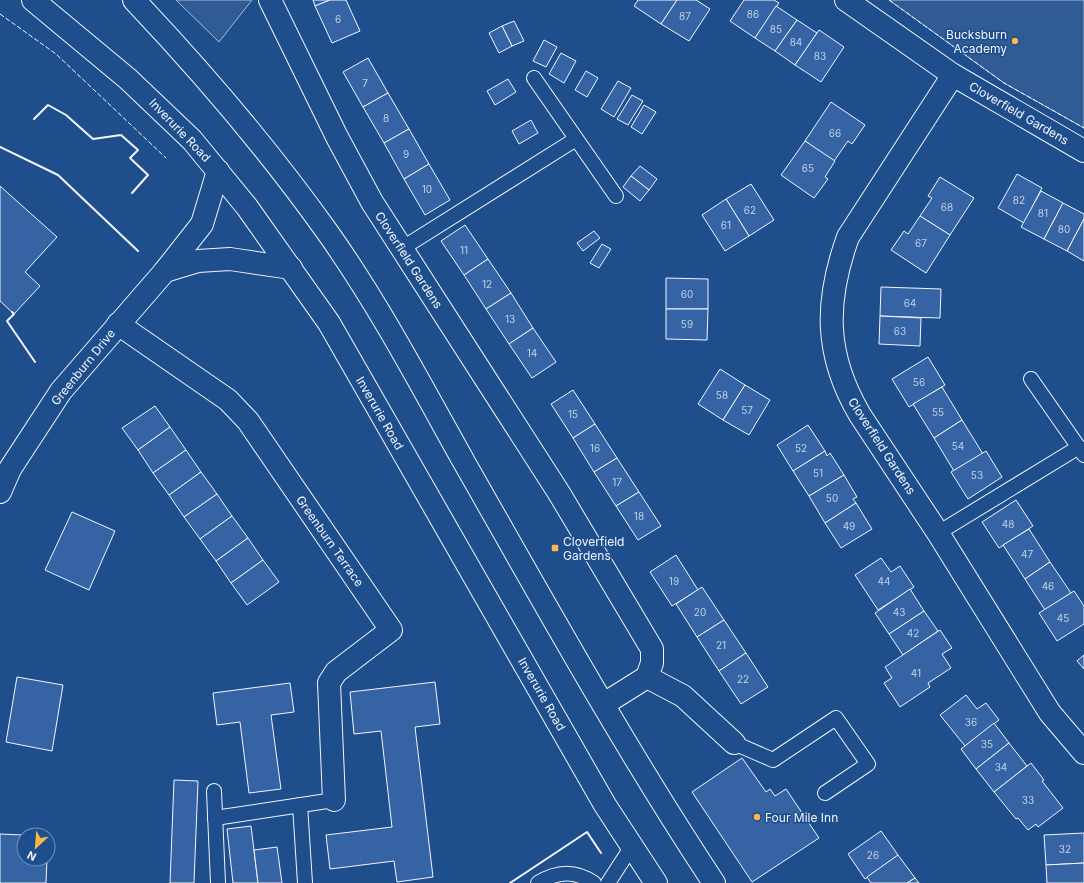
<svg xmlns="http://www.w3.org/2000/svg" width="1084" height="883" font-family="Inter,sans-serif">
  <rect width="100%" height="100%" fill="#1f4e8c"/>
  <g fill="#305b95" stroke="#a8bbd7">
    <path d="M176,0h76l-33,42z"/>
    <path d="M889,0h195v128l-80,-45z"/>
  </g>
  <g fill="#3563a3" stroke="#f2f6ff">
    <path d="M313,0h17l-15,6z"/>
    <path d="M330,0h16l14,31 -28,12 -17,-37z"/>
    <path d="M638,0h39l-16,24 -27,-18z"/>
    <path d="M677,0h19l14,9 -21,32 -28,-17z"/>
    <path d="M744,0h30l5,3 -24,35 -25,-17z"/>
    <path d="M776,6l21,14 -22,31 -20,-13z"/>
    <path d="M797,20l20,13 -22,32 -20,-14z"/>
    <path d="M514,21l10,20 -12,5 -10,-20z"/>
    <path d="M502,26l10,20 -13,7 -10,-20z"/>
    <path d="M819,30l25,17 -23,35 -26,-17z"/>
    <path d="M544,40l13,7 -11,20 -13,-6z"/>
    <path d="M561,53l15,8 -12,22 -15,-9z"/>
    <path d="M368,58l20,35 -25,14 -20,-35z"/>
    <path d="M586,71l12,7 -11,19 -12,-7z"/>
    <path d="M508,79l8,13 -21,13 -8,-14z"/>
    <path d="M618,81l13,7 -17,29 -13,-8z"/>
    <path d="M388,93l21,36 -25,14 -21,-36z"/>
    <path d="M632,95l11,6 -15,24 -11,-6z"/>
    <path d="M831,102l34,23 -13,19 -4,-3 -14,20 -29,-20z"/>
    <path d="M644,105l12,7 -14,22 -11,-7z"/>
    <path d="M531,120l7,13 -19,11 -7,-13z"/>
    <path d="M409,129l20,35 -25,15 -20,-36z"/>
    <path d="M805,141l30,20 -10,16 3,2 -14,19 -33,-23z"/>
    <path d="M429,164l21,36 -25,15 -21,-36z"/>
    <path d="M640,166l17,13 -8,11 -18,-14z"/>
    <path d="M1017,174l25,14 -18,35 -26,-15z"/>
    <path d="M631,176l18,14 -9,11 -17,-14z"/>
    <path d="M940,177l34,21 -24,37 -30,-19 12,-18 -4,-2z"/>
    <path d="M751,184l23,36 -25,16 -23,-37z"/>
    <path d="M0,186l57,51 -32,35 15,14 -26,28 -14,-13z"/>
    <path d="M1041,191l22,12 -19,36 -23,-12z"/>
    <path d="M726,199l23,37 -24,15 -23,-36z"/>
    <path d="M1063,203l21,11v5l-17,32 -23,-12z"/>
    <path d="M920,216l30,19 -24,38 -35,-23 13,-19 4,3z"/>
    <path d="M1084,219v42l-17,-10z"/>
    <path d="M465,225l23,34 -24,16 -23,-34z"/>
    <path d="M594,231l6,7 -17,13 -6,-8z"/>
    <path d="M602,244l9,5 -12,19 -9,-5z"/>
    <path d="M488,259l23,34 -25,16 -22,-34z"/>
    <path d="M666,278l42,1v30h-42z"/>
    <path d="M881,287l60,2 -1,29 -60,-2z"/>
    <path d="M511,293l22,35 -24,16 -23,-35z"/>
    <path d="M666,309h42l-1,31 -41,-1z"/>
    <path d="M880,316l41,2 -1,28 -41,-2z"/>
    <path d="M533,328l23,34 -24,16 -23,-34z"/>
    <path d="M928,357l17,28 -36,22 -17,-28z"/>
    <path d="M720,369l25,16 -22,35 -25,-16z"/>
    <path d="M745,385l25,15 -21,35 -26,-15z"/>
    <path d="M942,387l20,33 -28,18 -21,-34z"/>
    <path d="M573,390l22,34 -22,14 -22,-34z"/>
    <path d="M155,406l15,21 -32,23 -16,-22z"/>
    <path d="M962,420l21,34 -29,17 -20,-33z"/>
    <path d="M595,424l22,34 -23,14 -21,-34z"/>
    <path d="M808,425l17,26 -32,20 -16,-26z"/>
    <path d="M170,427l16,23 -33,23 -15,-23z"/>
    <path d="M186,450l15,22 -32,23 -16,-22z"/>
    <path d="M825,451l2,5 3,-3 14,22 -35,21 -16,-25z"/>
    <path d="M986,451l16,26 -34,22 -17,-27z"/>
    <path d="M617,458l22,34 -23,14 -22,-34z"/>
    <path d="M201,472l16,22 -33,23 -15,-22z"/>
    <path d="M844,475l13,22 -4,2 3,4 -31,20 -16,-27z"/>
    <path d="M639,492l22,34 -23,14 -22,-34z"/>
    <path d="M217,494l15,22 -32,23 -16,-22z"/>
    <path d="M1016,500l17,26 -34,22 -17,-26z"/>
    <path d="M856,503l16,26 -31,19 -16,-25z"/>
    <path d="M72,512l43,19 -26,59 -44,-20z"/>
    <path d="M232,516l16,22 -32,23 -16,-22z"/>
    <path d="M1029,529l21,33 -25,17 -22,-34z"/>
    <path d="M248,538l15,22 -32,23 -15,-22z"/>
    <path d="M676,555l22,35 -26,16 -22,-34z"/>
    <path d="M881,558l10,14 9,-6 14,21 -36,23 -23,-35z"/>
    <path d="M263,560l16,22 -32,23 -16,-22z"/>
    <path d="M1050,562l21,31 -26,17 -20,-31z"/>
    <path d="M702,587l22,33 -27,17 -21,-33z"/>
    <path d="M910,589l14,22 -35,23 -14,-21z"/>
    <path d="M1074,591l10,15v18l-27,17 -18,-28z"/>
    <path d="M924,611l14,20 -35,24 -14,-21z"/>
    <path d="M724,620l22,33 -27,18 -22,-34z"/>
    <path d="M940,630l12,18 -10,6 9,14 -23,15 2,4 -30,20 -16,-24 8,-5 -7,-11z"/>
    <path d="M746,653l22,34 -27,17 -22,-33z"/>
    <path d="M1084,655v14l-7,-8z"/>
    <path d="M17,677l46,8 -11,66 -46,-9z"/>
    <path d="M435,682l5,42 -25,3 18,150 -36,5 -3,-21 -64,8 -4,-34 66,-8 -11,-96 -27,3 -4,-42z"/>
    <path d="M290,683l4,29 -23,3 10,74 -32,4 -9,-71 -23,3 -4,-32z"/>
    <path d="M966,695l11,14 9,-6 13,17 -34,26 -25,-31z"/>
    <path d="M994,723l15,20 -33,26 -15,-20z"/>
    <path d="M1009,743l18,23 -33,26 -18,-23z"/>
    <path d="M742,758l24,34 4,-3 5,7 11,-7 33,49 -67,44 -60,-90z"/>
    <path d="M1031,763l13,17 -2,1 21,27 -25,19 -2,-3 -8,6 -10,-12 -2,1 -22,-27z"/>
    <path d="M174,780l24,1 -4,102h-24z"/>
    <path d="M251,826l7,57h-25l-6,-54z"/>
    <path d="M881,831l17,24 -33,24 -17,-25z"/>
    <path d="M1084,833v30l-38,2 -2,-30z"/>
    <path d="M0,834l24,1v24h23l-1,24h-46z"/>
    <path d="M277,847l5,36h-24l-4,-33z"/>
    <path d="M898,855l17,23 -8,5h-36l-4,-6z"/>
    <path d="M1084,863v20h-37l-1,-18z"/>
    <path d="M915,878l4,5h-12z"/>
  </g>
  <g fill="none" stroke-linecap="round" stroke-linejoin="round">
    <defs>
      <g id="service">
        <path d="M534,78l82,118"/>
        <path d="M401,249l175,-110"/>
        <path d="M1031,379l53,76"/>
        <path d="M938,533l141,-86"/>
        <path d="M734,743l39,17 63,-42 32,46 -43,29"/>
        <path d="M214,791l4,92"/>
        <path d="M300,805l5,78"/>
        <path d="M215,818l119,-18"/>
        <path d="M538,883c19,-12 37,-13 56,0"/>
        <path d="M608,883l24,-37"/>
      </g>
      <g id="minor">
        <path d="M270,0l67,137 35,65 187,291 93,156v14l-5,14 -43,27"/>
        <path d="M846,0l107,75 131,76"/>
        <path d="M953,75l-105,162c-23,64 -24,117 12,178l78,118 112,180 34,40"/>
        <path d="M118,324l110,76 20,21 143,209 -55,42 -7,11 5,117"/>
        <path d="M647,677l36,19 51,47"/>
      </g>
      <g id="tertiary">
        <path d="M165,271l33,-10 32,-2 61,9"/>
        <path d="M0,492l10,-23 51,-78 104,-120 37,-47 16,-53"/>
      </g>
      <g id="primary">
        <path d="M33,0l95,79 64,61 55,67 82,116 276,482 51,78"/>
        <path d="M134,0c70,74 135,150 194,233 51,72 93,152 136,229 81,142 160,285 250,421"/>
      </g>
    </defs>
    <use href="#service" stroke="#f2f6ff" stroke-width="16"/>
    <use href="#minor" stroke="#f2f6ff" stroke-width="24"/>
    <use href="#tertiary" stroke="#f2f6ff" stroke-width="24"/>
    <use href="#primary" stroke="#f2f6ff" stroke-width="24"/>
    <use href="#service" stroke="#1f4e8c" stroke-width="14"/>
    <use href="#minor" stroke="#1f4e8c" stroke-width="22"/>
    <use href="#tertiary" stroke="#1f4e8c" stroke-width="22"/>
    <use href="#primary" stroke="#1f4e8c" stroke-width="22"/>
    <g stroke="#f2f6ff" stroke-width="1" stroke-dasharray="5 2" stroke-linecap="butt">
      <path d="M889,0l115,83 80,45"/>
      <path d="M0,14l56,40 110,104"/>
    </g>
    <g stroke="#f2f6ff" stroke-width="2">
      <path d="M34,119l14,-14 18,10 27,24 28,-4 17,15 -8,8 18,17 -16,18"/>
      <path d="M0,147l58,28 80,76"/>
      <path d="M12,312l2,2 -7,7 28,41"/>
      <path d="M510,883l77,-51 14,21"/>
    </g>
  </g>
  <g fill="#ffb74d" stroke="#1f4e8c" stroke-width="1.5">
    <circle cx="1015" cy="41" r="4"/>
    <rect x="551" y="544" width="8" height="8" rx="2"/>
    <circle cx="757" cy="817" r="4"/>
  </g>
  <g text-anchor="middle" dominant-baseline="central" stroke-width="3" stroke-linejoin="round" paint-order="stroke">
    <g font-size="10" fill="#c3d1e8">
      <text x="753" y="14">86</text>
      <text x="685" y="16">87</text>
      <text x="338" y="19">6</text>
      <text x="776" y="29">85</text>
      <text x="796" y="42">84</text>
      <text x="820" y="56">83</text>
      <text x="365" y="83">7</text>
      <text x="386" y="118">8</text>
      <text x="835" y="133">66</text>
      <text x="406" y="154">9</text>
      <text x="808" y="168">65</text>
      <text x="427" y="189">10</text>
      <text x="1019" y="200">82</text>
      <text x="947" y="207">68</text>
      <text x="750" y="210">62</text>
      <text x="1043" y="213">81</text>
      <text x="726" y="225">61</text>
      <text x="1064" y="229">80</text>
      <text x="921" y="243">67</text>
      <text x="464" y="250">11</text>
      <text x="487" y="284">12</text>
      <text x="687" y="294">60</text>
      <text x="910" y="303">64</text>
      <text x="510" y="319">13</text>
      <text x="687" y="324">59</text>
      <text x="900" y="331">63</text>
      <text x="532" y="353">14</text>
      <text x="919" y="382">56</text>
      <text x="722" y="395">58</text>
      <text x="747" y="410">57</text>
      <text x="938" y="412">55</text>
      <text x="573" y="414">15</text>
      <text x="958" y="446">54</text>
      <text x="595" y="448">16</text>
      <text x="801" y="448">52</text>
      <text x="818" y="473">51</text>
      <text x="977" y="475">53</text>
      <text x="617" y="482">17</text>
      <text x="832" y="498">50</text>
      <text x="639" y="516">18</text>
      <text x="1008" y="524">48</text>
      <text x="849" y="526">49</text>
      <text x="1027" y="554">47</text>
      <text x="674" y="581">19</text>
      <text x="884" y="581">44</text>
      <text x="1048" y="586">46</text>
      <text x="700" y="612">20</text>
      <text x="899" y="612">43</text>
      <text x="1063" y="618">45</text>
      <text x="913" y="633">42</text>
      <text x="721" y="645">21</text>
      <text x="916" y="673">41</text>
      <text x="743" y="679">22</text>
      <text x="971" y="722">36</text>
      <text x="987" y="744">35</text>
      <text x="1001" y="767">34</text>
      <text x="1028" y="800">33</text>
      <text x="1065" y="849">32</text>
      <text x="873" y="855">26</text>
    </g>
    <g font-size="12" fill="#f2f6ff" stroke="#1f4e8c" text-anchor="start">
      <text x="1007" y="34" text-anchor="end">Bucksburn<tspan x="1007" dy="14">Academy</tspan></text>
      <text x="563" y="541">Cloverfield<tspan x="563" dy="14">Gardens</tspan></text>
      <text x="765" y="817">Four Mile Inn</text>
    </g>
    <g font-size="12" fill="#f2f6ff" stroke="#1f4e8c">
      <text transform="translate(1019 113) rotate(30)">Cloverfield Gardens</text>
      <text transform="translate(180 130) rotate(46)">Inverurie Road</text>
      <text transform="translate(409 260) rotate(57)">Cloverfield Gardens</text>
      <text transform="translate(83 367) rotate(-51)">Greenburn Drive</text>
      <text transform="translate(380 413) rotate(60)">Inverurie Road</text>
      <text transform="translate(882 446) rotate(57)">Cloverfield Gardens</text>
      <text transform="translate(330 541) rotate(55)">Greenburn Terrace</text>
      <text transform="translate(542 694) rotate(60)">Inverurie Road</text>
    </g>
  </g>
  <g transform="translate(36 847) rotate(206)"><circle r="19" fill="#1f4e8c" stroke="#7391ba"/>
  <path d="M0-3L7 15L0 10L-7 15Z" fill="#ffb74d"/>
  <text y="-6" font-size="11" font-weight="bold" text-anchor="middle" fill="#f2f6ff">N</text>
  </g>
</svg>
